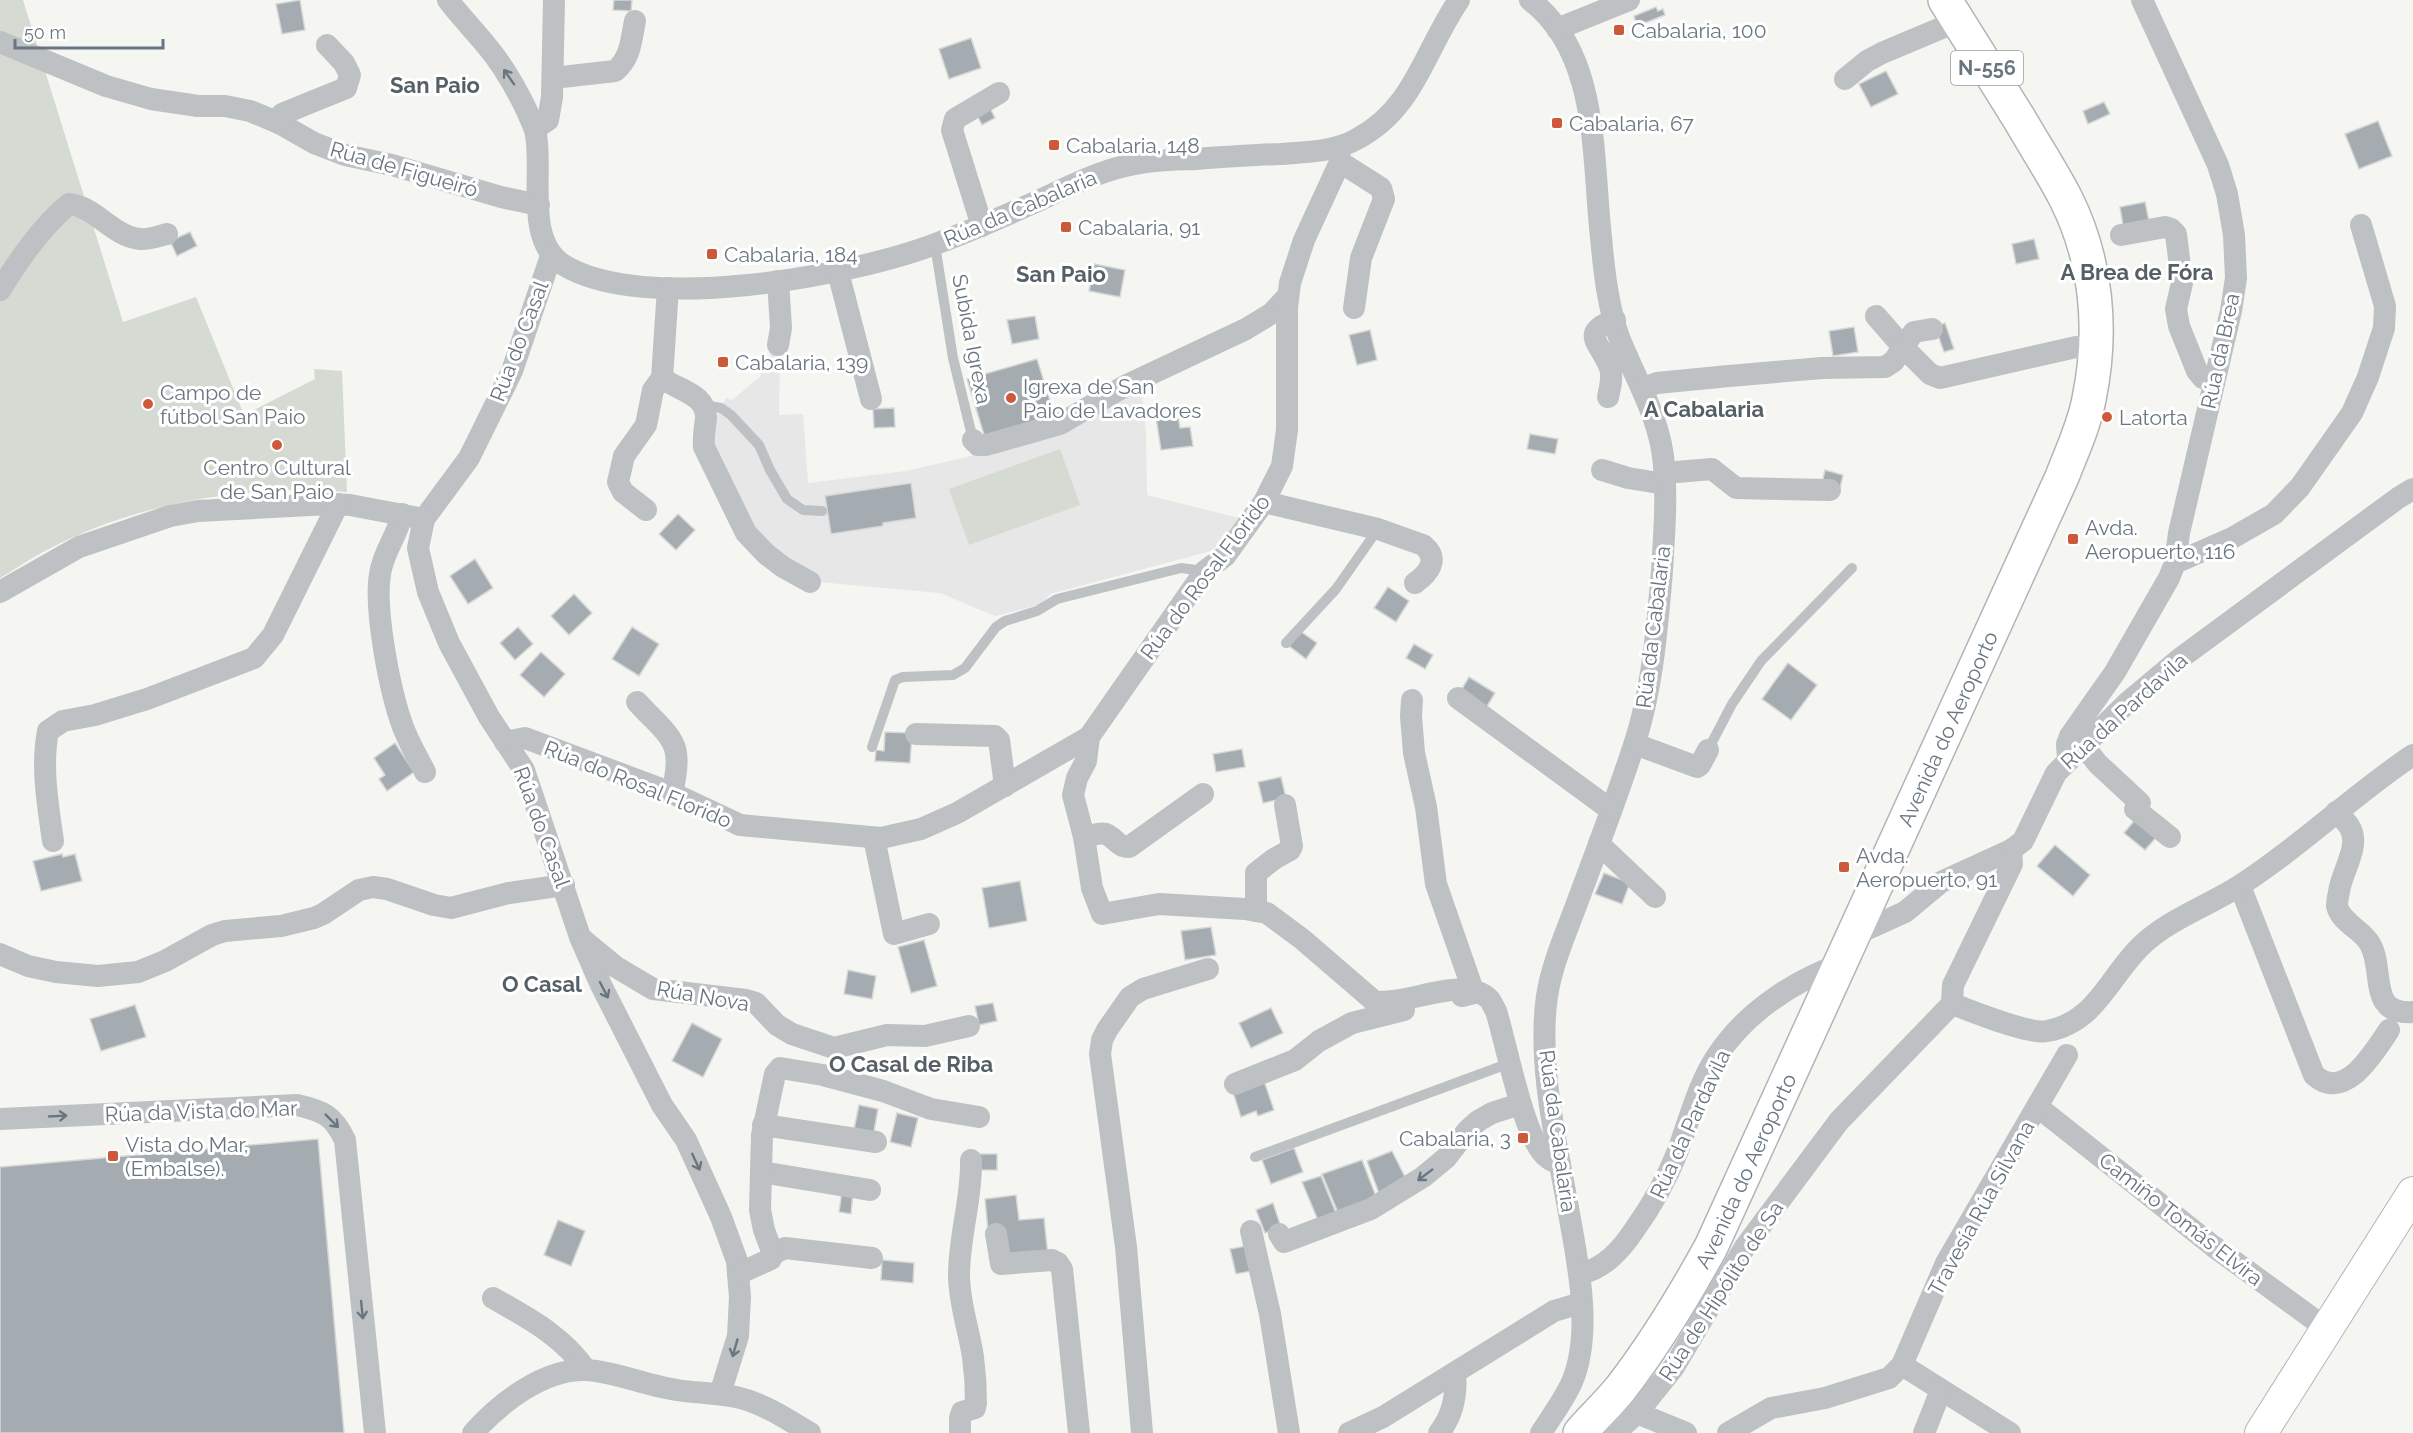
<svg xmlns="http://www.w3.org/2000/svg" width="2413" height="1433" font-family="Raleway,sans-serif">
  <rect width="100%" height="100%" fill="#f5f5f2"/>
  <path fill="#e6e7e6" d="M771,352l9,3 -1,60 24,-1 5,69 98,-12 61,-14 94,-26 80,-45 5,48 1,61 92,23 -19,26 -9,7 -161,43 -8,10 -47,12 -55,-23 -122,-11 -29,-19 -33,-34 -45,-84 -1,-16 16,-31 6,2 28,-23z"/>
  <g fill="#d5dad2">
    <path d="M0,0h23l100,322 73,-25 48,118 71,-36 -1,-10 28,2 5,121c-102,-8 -213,11 -304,60 -15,8 -29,18 -43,26z"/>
    <path d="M1060,449l20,56 -111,40 -20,-56z"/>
  </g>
  <g fill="#a5acb1" stroke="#d7d7d5" stroke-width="1.5">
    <path d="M300,0l5,30 -23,4 -6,-30z"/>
    <path d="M614,0h18l-1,11 -18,-1z"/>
    <path d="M1656,7l2,4 5,-2 2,6 -28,11 -3,-10z"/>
    <path d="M971,38l10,30 -32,11 -10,-30z"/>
    <path d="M1886,71l12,23 -27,13 -12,-23z"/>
    <path d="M2104,102l6,12 -22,10 -5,-13z"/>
    <path d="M989,106l6,12 -13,7 -6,-12z"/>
    <path d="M2378,121l14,35 -33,13 -14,-35z"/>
    <path d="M2145,202l5,24 -26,5 -4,-24z"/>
    <path d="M190,232l7,14 -20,10 -7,-15z"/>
    <path d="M2034,239l5,20 -23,5 -4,-20z"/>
    <path d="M1094,264l31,6 -5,27 -31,-6z"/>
    <path d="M1035,316l4,23 -27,5 -5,-24z"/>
    <path d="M1945,323l9,26 -10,3 -9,-25z"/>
    <path d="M1854,327l4,25 -25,4 -4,-25z"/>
    <path d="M1370,330l7,30 -20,5 -8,-30z"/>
    <path d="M1037,359l18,58 -70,21 -18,-59z"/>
    <path d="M894,408l1,19 -21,1 -1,-19z"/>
    <path d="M1178,415l2,13 10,-1 3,19 -32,4 -5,-33z"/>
    <path d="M1530,434l28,5 -3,15 -28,-5z"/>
    <path d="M1825,470l18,5 -3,13 -18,-5z"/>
    <path d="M911,483l5,35 -33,5v3l-52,8 -6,-38z"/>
    <path d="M678,514l17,16 -19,20 -17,-16z"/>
    <path d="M475,559l18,29 -25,16 -18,-28z"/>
    <path d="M1388,587l21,14 -13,21 -22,-14z"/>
    <path d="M574,594l18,19 -23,22 -18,-19z"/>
    <path d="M518,627l15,17 -18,16 -15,-17z"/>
    <path d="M632,627l27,17 -20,32 -27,-17z"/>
    <path d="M1300,631l17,12 -11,16 -17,-13z"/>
    <path d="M1414,644l19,11 -8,14 -19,-11z"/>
    <path d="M541,652l24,22 -21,23 -24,-22z"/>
    <path d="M1788,663l29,22 -26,35 -29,-21z"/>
    <path d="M1469,677l26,16 -9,15 -26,-16z"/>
    <path d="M885,732l27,1 -2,30 -35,-2 1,-11 8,1z"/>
    <path d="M395,743l19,29 -27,19 -8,-12 6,-4 -11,-17z"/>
    <path d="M1242,749l3,18 -29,5 -3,-18z"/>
    <path d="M1281,777l5,21 -23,5 -5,-21z"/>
    <path d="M2139,815l21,18 -15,17 -21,-17z"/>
    <path d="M2055,845l35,30 -17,21 -36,-30z"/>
    <path d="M62,854l1,3 12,-3 7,27 -41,10 -8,-30z"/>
    <path d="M1604,873l26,10 -8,21 -27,-10z"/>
    <path d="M1020,881l7,40 -38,7 -7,-40z"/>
    <path d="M1211,927l5,28 -31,5 -4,-29z"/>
    <path d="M924,940l13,46 -26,7 -13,-46z"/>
    <path d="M848,970l28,6 -4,23 -28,-5z"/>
    <path d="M993,1003l4,18 -18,4 -4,-19z"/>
    <path d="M135,1005l11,32 -45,14 -11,-32z"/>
    <path d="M1271,1008l12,25 -32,15 -12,-25z"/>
    <path d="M692,1023l30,16 -19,38 -31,-16z"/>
    <path d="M1264,1081l10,29 -16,6 -2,-5 -15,6 -8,-25z"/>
    <path d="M859,1105l19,4 -5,28 -20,-3z"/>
    <path d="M897,1113l21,5 -7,29 -21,-5z"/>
    <path d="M318,1139l26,294h-344v-266z"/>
    <path d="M1294,1148l9,24 -32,12 -9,-24z"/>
    <path d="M1392,1151l16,32 -27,16 -14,-38z"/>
    <rect x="974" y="1154" width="23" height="16"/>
    <path d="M1362,1160l15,39 -38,16 -17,-41z"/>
    <path d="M1321,1176l17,42 -18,7 -18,-43z"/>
    <path d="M842,1191l11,1 -2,22 -12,-2z"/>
    <path d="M1016,1195l3,25 25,-2 4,38 -44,4 -16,-29 -3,-32z"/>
    <path d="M1273,1203l8,24 -16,6 -9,-23z"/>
    <path d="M558,1220l27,11 -14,35 -27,-11z"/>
    <path d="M1251,1245l6,25 -21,4 -6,-25z"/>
    <path d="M882,1260l32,3 -1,20 -32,-3z"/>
  </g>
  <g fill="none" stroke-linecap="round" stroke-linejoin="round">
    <defs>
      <path id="secondary" d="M2261,1433l152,-240"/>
      <g id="primary">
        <path id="s1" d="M1580,1433c13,-15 28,-29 41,-45 34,-44 63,-92 90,-141l351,-770c10,-26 22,-51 27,-78 14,-68 8,-138 -23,-200 -14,-27 -31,-53 -46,-79 -25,-40 -50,-80 -75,-120"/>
      </g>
    </defs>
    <use href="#secondary" stroke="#b0b5b8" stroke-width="34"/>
    <use href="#primary" stroke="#b1b5b8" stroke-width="36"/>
    <g stroke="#bdc1c4" stroke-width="10">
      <path d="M935,245l18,113 20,82"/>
      <path d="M704,405l17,3 10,7 28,30 11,25 17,29 16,11 19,1"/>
      <path d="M1286,643l50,-54 42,-60"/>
      <path d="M872,747l23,-67 8,-3 50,-2 12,-7 31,-41 9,-6 32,-10 20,-12 124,-31 23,3"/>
      <path d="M1708,750l24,-46 29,-43 91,-93"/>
      <path d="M1255,1157l255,-94"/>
    </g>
    <g stroke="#bdc1c4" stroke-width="22">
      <path d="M448,0c12,16 25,29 38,45 17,20 30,43 41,66 3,8 8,16 9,24 7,39 -11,104 26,129 80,51 291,12 376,-21 35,-13 69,-28 102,-43 28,-13 55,-27 85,-34 24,-6 47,-6 71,-7 28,-2 56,-4 85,-5 25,-2 53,-2 76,-15 58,-31 67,-88 102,-139"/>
      <path d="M1530,0c70,53 62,159 71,237 3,34 7,71 19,103 17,42 41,80 44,126 3,35 0,70 -2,105 -5,59 -10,122 -29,177 -17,52 -37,104 -56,155 -11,30 -25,61 -30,93 -10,71 11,153 23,223 9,49 22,116 2,163 -8,18 -21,35 -31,51"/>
      <path d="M1557,29l72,-29"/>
      <path d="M0,42l106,44 45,13 47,7h27l25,5 29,12 35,20 31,12 47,10 109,32 38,8"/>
      <path d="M553,78l62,-7c16,-13 16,-31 20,-50"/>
      <path d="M1845,79l22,-18 15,-8 76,-32"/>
      <path d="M279,123l3,-9 64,-26 4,-13 -6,-12 -17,-18"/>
      <path d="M535,129l13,-9 4,-23 2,-97"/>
      <path d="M1340,162l41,26 3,11 -23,59 -7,50"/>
      <path d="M982,226l-30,-96 3,-11 44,-26"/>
      <path d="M2121,235l44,-8 6,2 5,5 6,49 -6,26 3,17 18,45 6,7 11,4"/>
      <path d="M551,256l-39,115 -43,87 -45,61 -6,29 10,44 21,51 40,74 35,53 56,167 21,48 61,120 24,35 35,77 16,44 3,36 -2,39 -18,58"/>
      <path d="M838,272l33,127"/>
      <path d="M778,281l3,47 -3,17"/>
      <path d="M0,290c19,-30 41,-63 69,-86 27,3 43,32 71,35 8,1 19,-3 27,-5"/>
      <path d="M1876,316l27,31 11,-15 18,-3"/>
      <path d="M662,378c15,12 45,16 44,40 -1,10 -3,18 -2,29l42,86 20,21 17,13 27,15"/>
      <path d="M1643,388l14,-5 72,-7 93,-8 63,-1 9,-6 9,-14 27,27 10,4 136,-31 20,1"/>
      <path d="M1608,397c2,-9 5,-20 2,-29 -9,-25 -32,-35 5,-48"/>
      <path d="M973,440l5,5h8l74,-21 65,-38 121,-57 26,-16 16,-17"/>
      <path d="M1602,470l26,8 37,6"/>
      <path d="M1665,473l47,-4 24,19 94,2"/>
      <path d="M1264,502l114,27 45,16c17,14 6,28 -8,38"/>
      <path d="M646,510l-23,-18 -5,-10 6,-26 22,-31 7,-35 9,-12 6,-90"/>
      <path d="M402,514c-4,21 -19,38 -22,60 -6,36 10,118 23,153 6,16 15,31 22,45"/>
      <path d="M2175,563l57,-25 42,-24 26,-27 52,-74 16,-36 16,-49 1,-22 -24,-81"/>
      <path d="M0,592l79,-45 91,-31 28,-5 131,-7 21,1 74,14"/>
      <path d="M1458,698l153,112"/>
      <path d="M1412,700l-1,16 3,37 12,54 10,77 38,109 -12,3"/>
      <path d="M637,702c34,37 48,38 35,91"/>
      <path d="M916,734l79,2 4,4 6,46"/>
      <path d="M1089,737l-3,24 -9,17 -4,17 11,42 8,51 10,26 57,-10 86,5 22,4 35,26 72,62c31,6 90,-27 115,-2 3,3 5,9 7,12 10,30 28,132 52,147 3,3 8,4 12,6"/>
      <path d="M505,742l20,-4 147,55 68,32 141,13 40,-9 36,-16 132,-76 116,-166 20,-15 39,-54 18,-36 5,-36v-122l3,-25 14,-43 36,-78 -1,-15"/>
      <path d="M1635,744l62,23 3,-2 8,-15"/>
      <path d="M2083,745l15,19 42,39 -5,6 35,28"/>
      <path d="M2068,759l-1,-15 3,-8 45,-64 54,-94 6,-15 4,-30 52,-222 5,-33 -2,-43 -7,-41 -9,-29 -76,-165"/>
      <path d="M2336,812c4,5 10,9 13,14 13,19 -8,46 -10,66 -1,4 -2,10 -2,14 4,17 26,24 33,38 15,25 -3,72 43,68"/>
      <path d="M1084,837c7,-1 18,-6 24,-2 9,5 10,12 21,12l74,-53"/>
      <path d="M874,838l20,96 35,-10"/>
      <path d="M53,841c-5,-35 -12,-74 -5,-110l15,-10 32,-6 52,-16 107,-41 19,-23 65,-131"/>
      <path d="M1599,844l56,53"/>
      <path d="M2240,886l74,189c31,28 60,-23 75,-45"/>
      <path d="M1256,911v-38l18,-14 16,-9 2,-4 -7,-41"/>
      <path d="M1852,936l53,-24 36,-30 70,-32 12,-9 33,-68 71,-70 55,-46 216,-159 15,-9"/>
      <path d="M582,939l34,28 37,22 93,11 10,3 21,22 15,9 42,14 53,-13 38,1 44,-10"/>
      <path d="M0,954l28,12 28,6 42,4 40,-4 27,-11 47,-26 13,-4 56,-5 33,-8 9,-4 36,-24 14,-3 14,2 47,16 17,3 58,-15 55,-8"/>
      <path d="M1952,1004c20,7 77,31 95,27 49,-8 63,-56 95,-86 27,-26 66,-39 97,-59 61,-39 114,-91 174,-131"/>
      <path d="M1235,1084l60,-24 24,-19 33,-18 52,-13"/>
      <path d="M2038,1107l175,139 114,83"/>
      <path d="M0,1119l297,-14c26,6 36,10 48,35l30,293"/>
      <path d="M763,1125l113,17"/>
      <path d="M762,1172l108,18"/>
      <path d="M1251,1231l19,83 19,119"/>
      <path d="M996,1234l5,30 51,-4 6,3 4,6 17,164"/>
      <path d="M1279,1234l5,8 87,-33 52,-32 23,-19 21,-27 11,-10 14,-8 28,-9"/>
      <path d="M773,1254l12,-6 87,10"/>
      <path d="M738,1274l33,-15 2,-5 -9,-24 -4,-20 2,-75 13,-61 5,-6 43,7 60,16 48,18 48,8"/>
      <path d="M1580,1274c25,-6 41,-24 55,-45 17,-24 31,-48 42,-76 12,-31 21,-69 40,-97 28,-43 75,-74 123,-92"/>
      <path d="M493,1298c35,20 70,38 93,72"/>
      <path d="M1902,1365l108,68"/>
      <path d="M1637,1413l49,20"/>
      <path d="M473,1433c27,-30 71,-65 114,-63 30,2 60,16 90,20 19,3 39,3 59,7 27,6 51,22 74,36"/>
      <path d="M960,1433v-15l2,-6 13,-4 1,-5c0,-15 -1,-31 -3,-46 -4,-27 -14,-54 -14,-82 0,-39 13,-76 12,-115"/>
      <path d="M1142,1433l-16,-186 -26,-193 2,-14 5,-10 23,-33 13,-8 65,-20"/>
      <path d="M1349,1433l34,-16 171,-106 27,-8"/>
      <path d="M1439,1433c14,-18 18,-38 16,-60"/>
      <path d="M1615,1433l22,-20 37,-46 71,-120 94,-126 113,-117 1,-19 59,-121 -1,-14"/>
      <path d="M1728,1433l43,-25 54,-10 64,-20 13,-13 44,-102 121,-208"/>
      <path d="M1924,1433l17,-43"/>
    </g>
    <use href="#secondary" stroke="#fff" stroke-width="32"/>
    <use href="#primary" stroke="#fff" stroke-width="33"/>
  </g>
  <defs><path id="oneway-shaft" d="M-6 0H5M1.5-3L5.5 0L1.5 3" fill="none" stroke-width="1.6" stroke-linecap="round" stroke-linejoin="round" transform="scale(1.5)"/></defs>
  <g stroke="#687680">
    <use href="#oneway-shaft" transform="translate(509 77) rotate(-125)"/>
    <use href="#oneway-shaft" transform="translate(604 990) rotate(63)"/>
    <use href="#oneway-shaft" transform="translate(58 1116) rotate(-3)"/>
    <use href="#oneway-shaft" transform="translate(332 1121) rotate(45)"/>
    <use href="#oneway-shaft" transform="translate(696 1162) rotate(65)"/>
    <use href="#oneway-shaft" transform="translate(1425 1175) rotate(143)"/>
    <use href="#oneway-shaft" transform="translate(362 1310) rotate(84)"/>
    <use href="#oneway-shaft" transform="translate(735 1348) rotate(106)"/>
  </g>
  <g fill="#ce593a" stroke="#fff" stroke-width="2">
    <rect x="1613" y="24" width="12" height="12" rx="3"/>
    <rect x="1551" y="117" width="12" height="12" rx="3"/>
    <rect x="1048" y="139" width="12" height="12" rx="3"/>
    <rect x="1060" y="221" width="12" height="12" rx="3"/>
    <rect x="706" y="248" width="12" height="12" rx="3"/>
    <rect x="717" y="356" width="12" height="12" rx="3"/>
    <circle cx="1011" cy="398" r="6"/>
    <circle cx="148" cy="404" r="6"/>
    <circle cx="2107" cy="417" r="6"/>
    <circle cx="277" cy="445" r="6"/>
    <rect x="2067" y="533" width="12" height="12" rx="3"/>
    <rect x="1838" y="861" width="12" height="12" rx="3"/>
    <rect x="1517" y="1132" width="12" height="12" rx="3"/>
    <rect x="107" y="1150" width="12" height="12" rx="3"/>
  </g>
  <g text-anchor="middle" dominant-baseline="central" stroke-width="6" stroke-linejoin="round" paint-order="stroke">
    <rect fill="#fff" stroke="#959fa6" stroke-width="1.5" x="1951" y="51" width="72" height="34" rx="4.5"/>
    <g font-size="20" font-weight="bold" fill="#687680">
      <text x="1987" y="68">N-556</text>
    </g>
    <g font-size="21" fill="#687680" stroke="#fff" text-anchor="start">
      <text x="1631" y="30">Cabalaria, 100</text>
      <text x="1569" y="123">Cabalaria, 67</text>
      <text x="1066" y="145">Cabalaria, 148</text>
      <text x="1078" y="227">Cabalaria, 91</text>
      <text x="724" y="254">Cabalaria, 184</text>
      <text x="735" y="362">Cabalaria, 139</text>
      <text x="1023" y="386">Igrexa de San<tspan x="1023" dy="24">Paio de Lavadores</tspan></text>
      <text x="160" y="392">Campo de<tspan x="160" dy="24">fútbol San Paio</tspan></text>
      <text x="2119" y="417">Latorta</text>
      <text x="277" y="467" text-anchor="middle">Centro Cultural<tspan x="277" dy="24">de San Paio</tspan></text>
      <text x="2085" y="527">Avda.<tspan x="2085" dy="24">Aeropuerto, 116</tspan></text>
      <text x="1856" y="855">Avda.<tspan x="1856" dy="24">Aeropuerto, 91</tspan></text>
      <text x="1511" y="1138" text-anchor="end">Cabalaria, 3</text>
      <text x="125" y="1144">Vista do Mar,<tspan x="125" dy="24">(Embalse).</tspan></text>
    </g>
    <g font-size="21" fill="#687680" stroke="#fff">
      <text transform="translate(404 169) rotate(16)">Rúa de Figueiró</text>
      <text transform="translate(1020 208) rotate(-23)">Rúa da Cabalaria</text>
      <text transform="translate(972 339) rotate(79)">Subida Igrexa</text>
      <text transform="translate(519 341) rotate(-69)">Rúa do Casal</text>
      <text transform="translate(2220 351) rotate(-78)">Rúa da Brea</text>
      <text transform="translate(1205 577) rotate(-53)">Rúa do Rosal Florido</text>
      <text transform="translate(1653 627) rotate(-83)">Rúa da Cabalaria</text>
      <text transform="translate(2124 711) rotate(-42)">Rúa da Pardavila</text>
      <text stroke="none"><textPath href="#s1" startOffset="798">Avenida do Aeroporto</textPath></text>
      <text transform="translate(638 784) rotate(22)">Rúa do Rosal Florido</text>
      <text transform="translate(542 827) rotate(70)">Rúa do Casal</text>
      <text transform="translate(703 996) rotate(10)">Rúa Nova</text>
      <text transform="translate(201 1111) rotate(-2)">Rúa da Vista do Mar</text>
      <text transform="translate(1690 1124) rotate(-65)">Rúa da Pardavila</text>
      <text transform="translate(1558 1131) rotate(82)">Rúa da Cabalaria</text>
      <text stroke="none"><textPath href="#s1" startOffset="312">Avenida do Aeroporto</textPath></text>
      <text transform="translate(1981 1208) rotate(-61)">Travesía Rúa Silvana</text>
      <text transform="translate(2181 1219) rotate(38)">Camiño Tomás Elvira</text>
      <text transform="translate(1721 1291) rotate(-57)">Rúa de Hipólito de Sa</text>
    </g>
    <g font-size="22" font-weight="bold" fill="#555f66" stroke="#fff">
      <text x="435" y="85">San Paio</text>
      <text x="2137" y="272">A Brea de Fóra</text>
      <text x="1061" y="274">San Paio</text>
      <text x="1704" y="409">A Cabalaria</text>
      <text x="542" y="984">O Casal</text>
      <text x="911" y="1064">O Casal de Riba</text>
    </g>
  </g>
  <path d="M15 39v9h148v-9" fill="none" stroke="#687680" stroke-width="3"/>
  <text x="24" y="39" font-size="18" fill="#687680" stroke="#ffffff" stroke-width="4.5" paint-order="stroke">50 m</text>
</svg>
